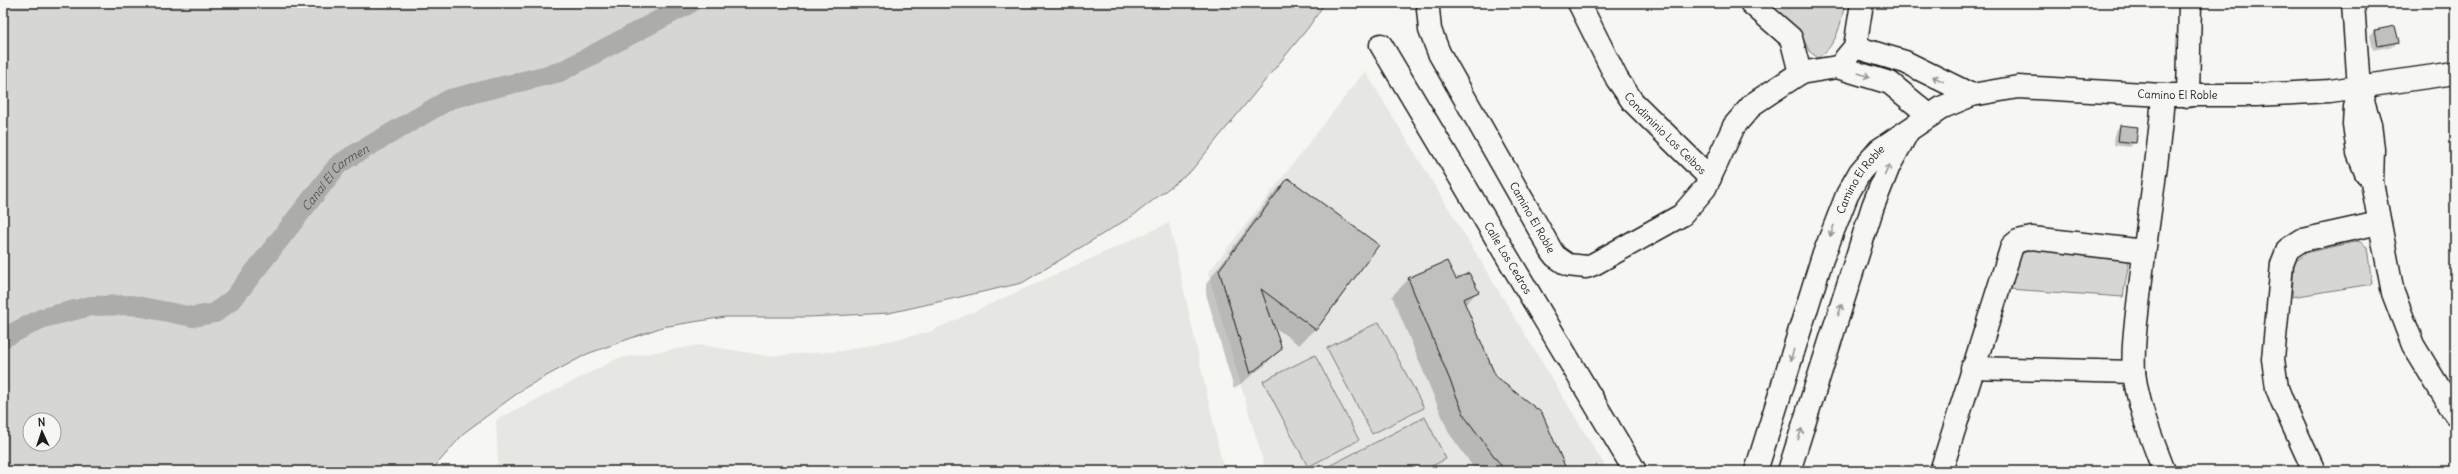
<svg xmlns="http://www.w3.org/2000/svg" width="2458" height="474" font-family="Delius,sans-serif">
  <rect width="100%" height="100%" fill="#f6f6f2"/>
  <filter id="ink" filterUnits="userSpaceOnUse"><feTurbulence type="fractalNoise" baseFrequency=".025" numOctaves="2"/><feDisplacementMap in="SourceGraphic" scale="8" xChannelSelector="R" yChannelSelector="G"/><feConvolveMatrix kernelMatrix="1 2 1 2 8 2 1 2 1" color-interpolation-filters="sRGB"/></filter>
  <g filter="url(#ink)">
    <g fill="#e6e6e2">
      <path d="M1365,71l243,400h-342l-58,-198z"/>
      <path d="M1169,223l55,248h-733l7,-9 -2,-42 123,-62 82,-13 68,11 73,-5 87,-19z"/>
    </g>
    <g fill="#d6d6d2" stroke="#797977" fill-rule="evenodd">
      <path d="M3,3h1322l-17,25 -117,143 -57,44 -112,68 -133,30 -80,4h-84l-63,10 -75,27 -61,33 -61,45 -34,39h-428zM30,420h24v24h-24z"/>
      <path d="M1766,3h79c-5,23 -7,40 -27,55l-9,-7 -9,-20z"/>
      <path d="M2359,241l8,6 5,37 -80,13 2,-35 15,-10z"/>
      <path d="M2036,248l93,13 -6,36 -114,-8 6,-33z"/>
      <path d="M1379,322l45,86 -52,26 -45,-86z"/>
      <path d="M1315,355l44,85 -51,27 -45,-86z"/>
      <path d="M1425,417l21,42 -24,12h-93l-2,-4z"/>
    </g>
    <g fill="#0003">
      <path d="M2395,27l3,15 -5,4 -20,4 -3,-15 5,-4z"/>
      <path d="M2120,126l15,16 -5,5 -16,-2 1,-14z"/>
      <path d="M1288,179l27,150 -16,16 -26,-19 8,22 -16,17 -31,24 -28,-95v-10l66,-89z"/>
      <path d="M1409,279l46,1 23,11 -13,14 31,72 70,94h-90l-27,-38 -57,-137z"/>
    </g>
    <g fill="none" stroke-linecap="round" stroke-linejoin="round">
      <path stroke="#acaca9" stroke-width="20" id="s1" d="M3,338l40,-20 48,-12 41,-1 61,12 22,-4 18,-14 105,-134 12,-8 100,-58 110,-27 131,-69"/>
    </g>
    <g fill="#c0c0bd" stroke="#1c1c1c">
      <path d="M2395,26l4,16 -21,4 -3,-16z"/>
      <path d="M2120,125l18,2 -2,16 -18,-2z"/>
      <path d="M1288,178l91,67 -63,85 -55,-41 21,60 -32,25 -31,-104z"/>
      <path d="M1447,261l9,18 13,-6 10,19 -16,7 33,78 46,36 25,58h-62l-40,-54 -57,-139z"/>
    </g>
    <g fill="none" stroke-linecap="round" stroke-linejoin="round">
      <defs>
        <g id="minor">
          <path id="s2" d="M1579,3l38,76 16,23 77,76"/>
          <path d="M1751,3l40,35 9,35"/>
          <path d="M2353,3l6,85 -4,19 -1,17 4,29 8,20"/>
          <path id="s3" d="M1428,9l2,21 9,23 112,197 4,6 13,9 18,2 8,-3 88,-49 23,-27 29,-62 19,-22 47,-31 37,-6 53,16 40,33"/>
          <path id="s4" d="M1381,45l254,426"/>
          <path d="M1855,47l50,15 67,33"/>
          <path d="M1845,59l10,-12 7,-44"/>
          <path d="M2359,88l11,36 3,25 -1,33 21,111 20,52 42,69"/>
          <path d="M2163,95c-4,65 -16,128 -23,193 -3,28 -8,56 -6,84 4,35 18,67 30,99"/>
          <path d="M2188,96l2,-93"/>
          <path d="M1972,368l162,4"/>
          <path id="s5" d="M1756,471l66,-212 25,-64 13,-23 19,-22 64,-43 29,-12 46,-8 145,8h94l73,-4 125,-18"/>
          <path d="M1789,471l84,-265 16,-40 18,-33"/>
          <path d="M1941,471l71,-225 6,-5 14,-3 112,13"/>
          <path d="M2314,471l-32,-70 -5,-13 -4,-29 9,-95 6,-15 14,-9 77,-17"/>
        </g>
      </defs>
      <use href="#minor" stroke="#1c1c1c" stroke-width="25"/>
      <use href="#minor" stroke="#f6f6f2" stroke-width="22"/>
    </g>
    <defs><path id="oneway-shaft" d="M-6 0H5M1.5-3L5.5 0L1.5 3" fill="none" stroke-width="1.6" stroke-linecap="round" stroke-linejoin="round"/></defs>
    <g stroke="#949492">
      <use href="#oneway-shaft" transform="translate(1864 75) rotate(17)"/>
      <use href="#oneway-shaft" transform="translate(1938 79) rotate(-154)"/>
      <use href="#oneway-shaft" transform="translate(1887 170) rotate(-66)"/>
      <use href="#oneway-shaft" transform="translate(1832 231) rotate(109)"/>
      <use href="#oneway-shaft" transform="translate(1840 310) rotate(-72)"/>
      <use href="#oneway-shaft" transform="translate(1792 355) rotate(107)"/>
      <use href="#oneway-shaft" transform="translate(1800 434) rotate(-72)"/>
    </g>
  </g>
  <g text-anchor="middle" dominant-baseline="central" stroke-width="3" stroke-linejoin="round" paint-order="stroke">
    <g font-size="11" fill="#1c1c1c" stroke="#f6f6f2">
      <text stroke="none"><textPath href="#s5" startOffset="661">Camino El Roble</textPath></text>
      <text stroke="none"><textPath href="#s2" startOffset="158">Condiminio Los Ceibos</textPath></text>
      <text stroke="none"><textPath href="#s5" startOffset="311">Camino El Roble</textPath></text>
      <text stroke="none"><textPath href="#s3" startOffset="235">Camino El Roble</textPath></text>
      <text stroke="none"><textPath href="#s4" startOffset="248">Calle Los Cedros</textPath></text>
    </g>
    <g font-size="12" font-style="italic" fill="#565654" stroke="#f6f6f2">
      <text stroke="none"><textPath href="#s1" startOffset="402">Canal El Carmen</textPath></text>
    </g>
  </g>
  <rect width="2458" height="474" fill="none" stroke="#f6f6f2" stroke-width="16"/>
  <rect x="8" y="8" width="2442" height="458" fill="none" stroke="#1c1c1c" stroke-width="1.5" filter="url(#ink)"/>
  <g transform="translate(42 432) rotate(357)"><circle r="19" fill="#f6f6f2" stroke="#9f9f9c"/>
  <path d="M0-3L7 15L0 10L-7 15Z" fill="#1c1c1c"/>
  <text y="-6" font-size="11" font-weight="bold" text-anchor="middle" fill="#1c1c1c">N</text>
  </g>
</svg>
